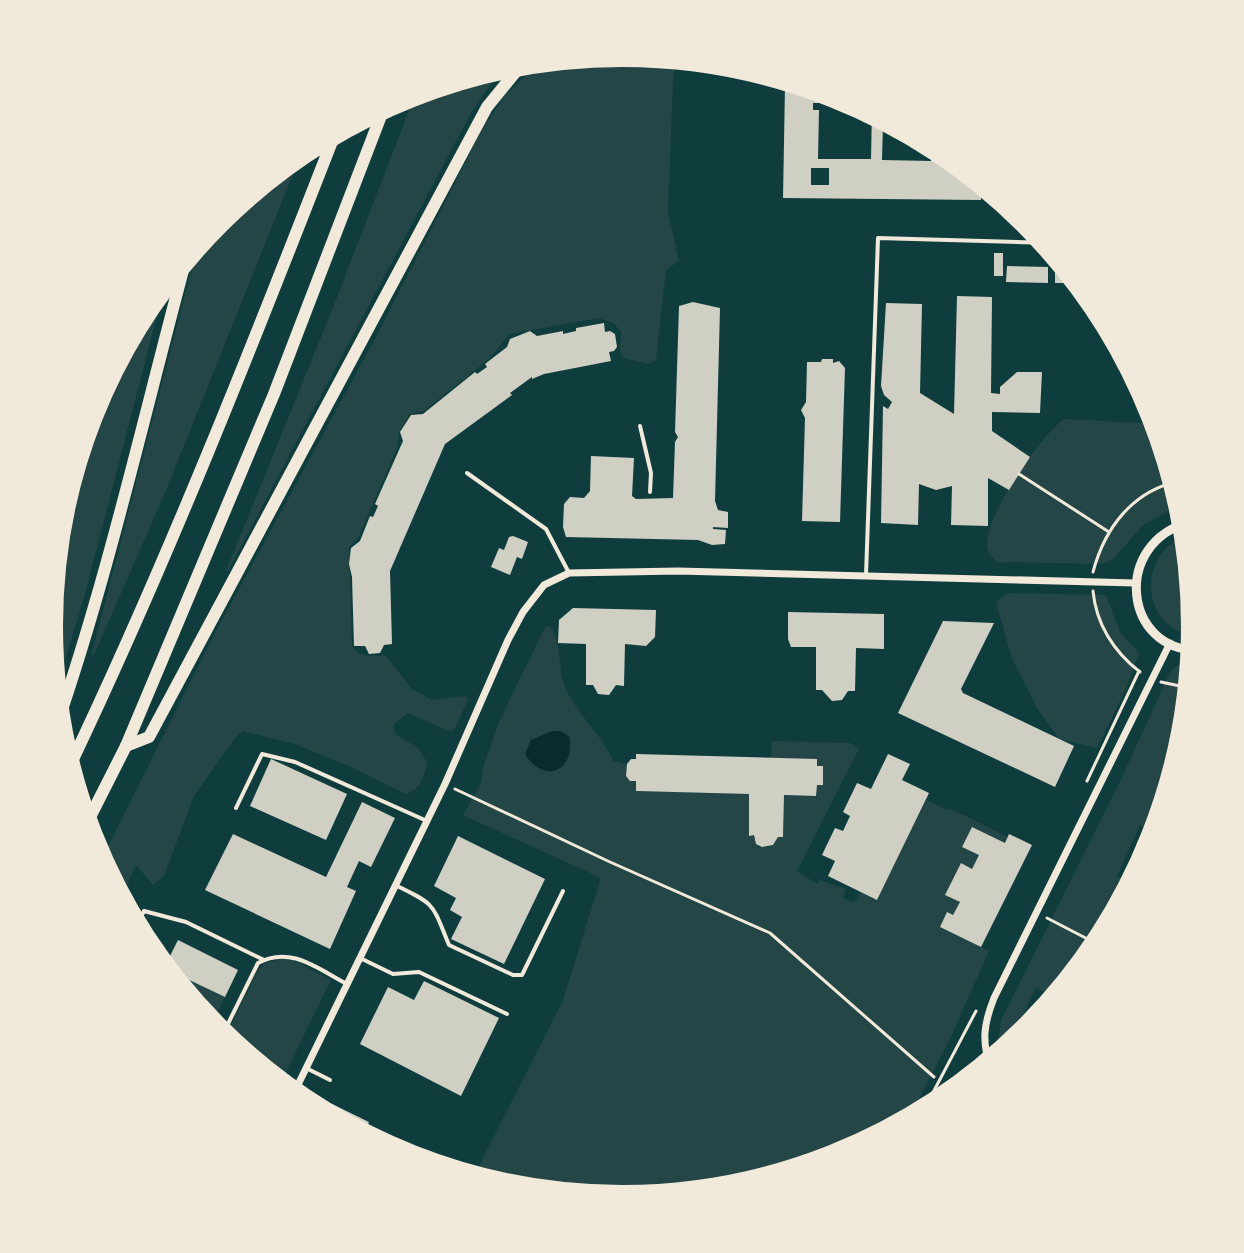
<svg xmlns="http://www.w3.org/2000/svg" width="1244" height="1253" font-family="Ubuntu,sans-serif">
  <rect width="100%" height="100%" fill="#0f3d3e"/>
  <g fill="#244646">
    <path d="M622,49l55,5 -4,27 -5,131 11,49 -13,9 -10,90 -7,4 -26,-6 -3,-7 1,-20 -8,-8 -14,-5 -90,16 -19,24 -66,53 -14,3 -11,17 -2,17 -39,90 -9,9 3,99c7,12 22,9 34,10l26,33 20,11 34,-4 2,4 -14,30 -5,1 -41,-18 -15,12 2,9 23,14 9,14c-2,14 -7,28 -21,32l-55,-27 -56,-23 -52,-13 -9,8 -40,57 -30,80 -11,9 -17,-20 -18,40 -20,-39 117,-233 162,-298 106,-207 22,-33 43,-39z"/>
    <path d="M514,59l-24,26 -19,28 -243,458h-2l106,-261 86,-223z"/>
    <path d="M305,144l-138,344 -72,165 -4,3 110,-423 13,-16z"/>
    <path d="M168,273l-83,321 -33,109c-3,-25 -9,-53 -8,-79 4,-125 44,-254 124,-351z"/>
    <path d="M1064,419l98,5 23,79 -42,22 -29,33 -11,6 -106,-2c-5,-4 -9,-9 -10,-15 -2,-32 52,-109 77,-128z"/>
    <path d="M1191,534l9,93 -1,9c-60,-3 -65,-86 -8,-102z"/>
    <path d="M1008,593l98,2 14,37 19,21 -12,34 -30,61 -38,-9 -22,-31 -25,-49 -16,-57z"/>
    <path d="M550,626c13,16 7,42 15,61 12,28 37,47 48,74l14,3 -1,12 4,4 6,1v10l113,3v41h5l4,12h12l6,-5 2,-5 5,-1 1,-41 32,1 1,-11h6v-18l-6,-1 -1,-7 -45,-1 1,-17 78,2 9,6 -62,122 20,13 2,-4 27,9 -3,9 11,5 7,-11 16,8 49,-100 21,10 2,-2 59,29 -3,6 -33,-16 -10,19 17,9 -7,14 -11,-5 -16,31 15,7 -7,13 -6,-2 -7,14 49,24 -39,88 -46,89 -61,33 -109,32 -67,7 -27,-16 -10,20h-8l-113,-11 -38,-11 92,-182 38,-122 -138,-63 18,-32 3,-18 15,-43 46,-95z"/>
    <path d="M1194,658h3l-8,82 -29,95 -20,-10 -23,51 19,10 -34,62 -42,51 -24,-11 -31,63 3,3 -6,5 -4,-19 4,-22 121,-243 47,-103 10,-9z"/>
    <path d="M283,958l10,2 38,20 -53,108 -56,-45 35,-71 6,-8z"/>
    <path d="M164,968l61,29 -10,20 -29,-15 -24,-29z"/>
  </g>
  <path fill="#0a2a2b" d="M552,731h8l9,5c7,35 -25,49 -44,18l6,-14z"/>
  <g fill="none" stroke-linecap="round" stroke-linejoin="round">
    <path stroke="#0a2a2b" stroke-width="5" d="M766,73l15,1"/>
  </g>
  <g fill="#cfcfc3" fill-rule="evenodd">
    <path d="M785,86l39,1 20,6 18,10h-49v7h6l-1,49h53l1,-51 30,16 -19,-1 -1,37 49,1v-21l12,6 38,31v23l-198,-2zM811,168h18v17h-18z"/>
    <rect x="994" y="253" width="9" height="23"/>
    <path d="M1007,266l41,1v16l-42,-1z"/>
    <path d="M1055,267l17,1 12,15h-29z"/>
    <path d="M957,296l35,1 -1,96 9,1v-7l17,-15h25l-2,41 -48,-1v19l38,26 -21,33 -21,-12v48l-37,-1 1,-39 -16,4 -17,-6 -1,41 -37,-2 2,-117 5,3 4,-7 -8,-7 -3,-9 5,-83 36,1 -2,89 34,21z"/>
    <path d="M693,302l27,6 -5,193 3,9 10,2v16l-15,-1v2l13,1 -1,14 -13,1 -14,-5 -132,-3 -3,-10 1,-23 6,-7 14,1 6,-7 1,-35 43,2 -2,38 4,3 37,-1 2,-56 3,-5 -3,-5 4,-126z"/>
    <path d="M604,323l1,9 5,-1 5,3 2,13 -3,4 -5,1 2,9 -67,13 -12,5v-2l-22,16 2,2 -67,49 -55,127 2,73 -8,1 -4,8 -11,1 -4,-8h-11l-2,-69 -3,-13 2,-16 9,-7 10,-25 3,1 5,-11 -3,-2 28,-63 -3,-9 11,-17 12,-1 52,-42 2,2 10,-7 -2,-3 22,-17 3,-8 20,-8 7,5 26,-5v3l13,-3v-3z"/>
    <path d="M822,359h11v4l6,-2 6,7 -5,154 -38,-1 3,-103 -4,-8 5,-8 1,-40h14z"/>
    <path d="M513,536l15,6 -6,17 -5,-2 -7,18 -19,-8 8,-19 5,2 5,-13z"/>
    <path d="M573,608l83,2 -1,27 -9,9 -21,-2 -1,42 -8,-1 -7,10 -11,-1 -5,-9h-7v-41l-28,-1 1,-23z"/>
    <path d="M788,612l96,2v35l-28,-1 -1,43h-7l-6,9 -10,1 -10,-11h-6v-43h-25l-3,-8z"/>
    <path d="M943,621l51,2 -33,66 2,4 111,53 -19,41 -157,-74z"/>
    <path d="M636,754l181,5v7h6v19h-6l-1,11 -32,-1 -1,42h-5l-5,8 -11,2 -6,-3 -2,-9 -5,1v-42l-113,-3v-10h-6l-4,-5 1,-12 4,-5h5z"/>
    <path d="M888,754l22,10 -8,16 27,13 -52,107 -49,-24 7,-15 -13,-6 13,-27 8,3 7,-15 -7,-4 14,-29 14,6z"/>
    <path d="M271,759l76,35 -21,46 -76,-34z"/>
    <path d="M362,802l33,16 -24,49 -12,-6 -12,26 9,4 -26,58 -125,-59 28,-56 93,43z"/>
    <path d="M972,827l33,16 4,-9 23,11 -51,102 -41,-20 7,-15 6,3 7,-13 -15,-7 16,-32 11,6 7,-14 -17,-8z"/>
    <path d="M458,836l87,43 -41,85 -53,-25 11,-22 -12,-7 6,-12 -22,-12z"/>
    <path d="M178,940l60,30 -13,27 -61,-29z"/>
    <path d="M424,981l75,37 -38,78 -101,-52 28,-57 26,13z"/>
    <path d="M186,1002l29,15 -6,13 -17,-21z"/>
    <path d="M332,1104l37,18 -8,17 -36,-19z"/>
  </g>
  <g fill="none" stroke-linecap="round" stroke-linejoin="round">
    <g stroke="#f1e9da" stroke-width="3">
      <path d="M1019,474l90,58"/>
      <path d="M1093,572c12,-45 40,-81 86,-91"/>
      <path d="M1093,591c3,33 21,61 47,81"/>
      <path d="M1161,682l33,7"/>
      <path d="M1087,781l52,-110"/>
      <path d="M455,789l155,73 160,71 164,144"/>
      <path d="M1047,918l56,29"/>
      <path d="M918,1121l58,-110"/>
    </g>
    <g stroke="#f1e9da" stroke-width="4">
      <path d="M640,426l11,47 -1,19"/>
      <path d="M467,473l79,56 23,44"/>
      <path d="M866,575l12,-337 173,5"/>
      <path d="M236,808l26,-54 33,8 132,59"/>
      <path d="M395,885c42,20 37,19 54,60l64,30h9l41,-84"/>
      <path d="M133,932l11,-21 42,11 78,38"/>
      <path d="M360,958l33,16 26,-2 88,42"/>
      <path d="M220,1040l38,-77c32,-18 60,6 89,21"/>
      <path d="M306,1068l24,12"/>
    </g>
    <g stroke="#f1e9da" stroke-width="7">
      <path d="M991,1068c-10,-26 -7,-45 3,-70l176,-355"/>
      <path d="M291,1099l154,-315 63,-144 15,-28 21,-27 25,-12 109,-2 457,12"/>
      <path d="M939,1109c12,-21 29,-34 50,-46"/>
    </g>
    <path stroke="#f1e9da" stroke-width="9" d="M1190,522c-79,21 -66,129 8,128"/>
    <g stroke="#f1e9da" stroke-width="12">
      <path d="M54,733c55,-158 91,-323 135,-485"/>
      <path d="M126,746l23,-9 338,-630 40,-49"/>
      <path d="M66,774c101,-211 187,-430 272,-648"/>
      <path d="M83,831l43,-85 148,-352 113,-294"/>
    </g>
  </g>
  <path d="M0 0H1244V1253H0ZM58 626a564 564 0 1 1 1128 0a564 564 0 1 1-1128 0Z" fill="#f1e9da" fill-rule="evenodd"/>
  <path fill="none" stroke="#f1e9da" stroke-width="10" d="M58 626a564 564 0 1 1 1128 0a564 564 0 1 1-1128 0Z"/>
</svg>
